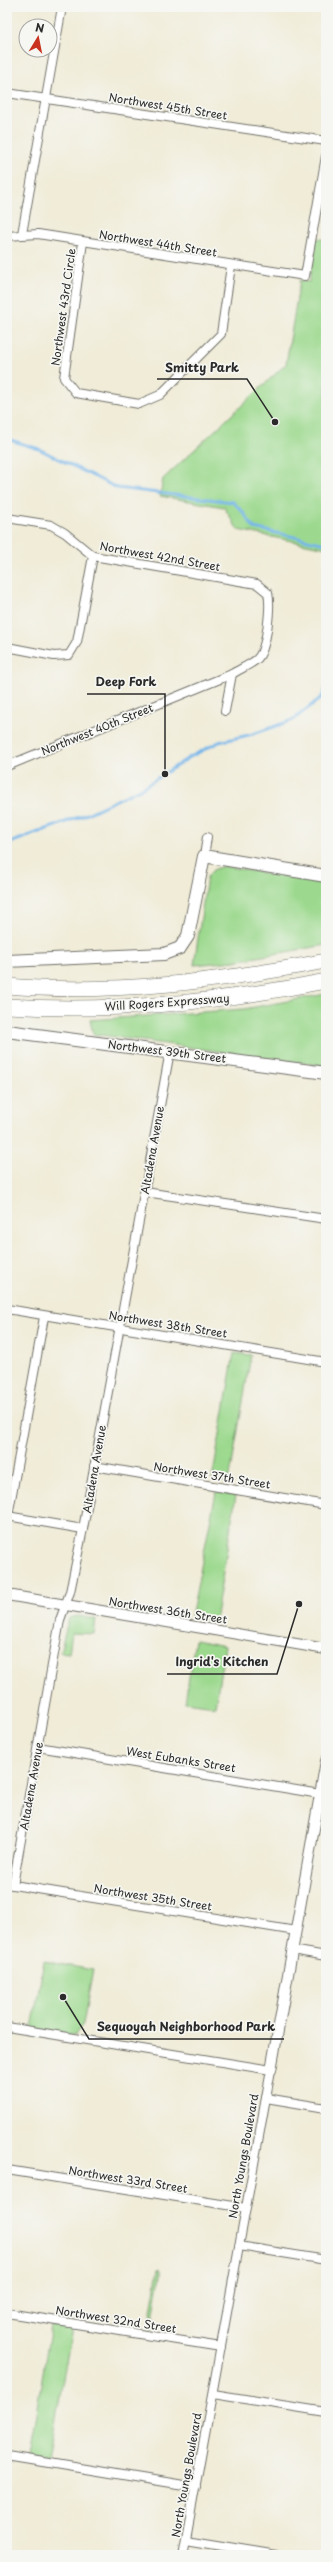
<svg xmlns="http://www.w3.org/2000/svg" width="333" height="2562" font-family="'Playpen Sans',sans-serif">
  <rect width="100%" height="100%" fill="#f6f6f2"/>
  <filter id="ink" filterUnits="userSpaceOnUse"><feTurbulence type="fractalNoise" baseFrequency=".025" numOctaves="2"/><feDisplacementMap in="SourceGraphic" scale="8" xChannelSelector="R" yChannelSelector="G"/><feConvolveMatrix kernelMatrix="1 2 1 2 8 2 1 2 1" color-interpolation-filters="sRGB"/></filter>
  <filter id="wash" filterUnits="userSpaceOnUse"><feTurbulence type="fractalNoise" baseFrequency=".012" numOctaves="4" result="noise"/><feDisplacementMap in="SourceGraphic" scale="16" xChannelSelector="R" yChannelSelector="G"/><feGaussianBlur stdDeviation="0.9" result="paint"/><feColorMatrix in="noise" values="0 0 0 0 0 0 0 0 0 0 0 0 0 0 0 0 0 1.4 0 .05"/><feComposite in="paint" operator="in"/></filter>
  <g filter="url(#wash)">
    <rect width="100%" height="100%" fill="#f0ecd8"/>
    <g fill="#9cd98e" stroke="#64825c">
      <path d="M316,238l10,2v308l-88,-18 -14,-23 -64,-11 3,-17 123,-115 14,-84 9,2z"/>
      <path d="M223,866l103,18v61l-92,16 -40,4 13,-88 6,-7z"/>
      <path d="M326,994v72l-233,-32 -3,-14 154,-11z"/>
      <path d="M234,1353l17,2 -22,127 -17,-2z"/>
      <path d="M216,1492l20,3 -21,126 -24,-4z"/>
      <path d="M77,1616l19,3 -2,15 -22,-1 -3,20 -9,-1 9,-34z"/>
      <path d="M195,1640l30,6 -10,60 -30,-4z"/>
      <path d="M44,1961l49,9 -10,54 -8,11 -43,-7z"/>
      <path d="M158,2269l3,1 -10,60 -3,-1z"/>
      <path d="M51,2326l21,3 -23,128 -20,-3z"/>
    </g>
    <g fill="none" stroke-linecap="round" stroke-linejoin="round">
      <g stroke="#76b6ea" stroke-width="3">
        <path d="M7,439l32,10 78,39 116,14 10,10 11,16 72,16"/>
        <path d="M7,844l80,-30 55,-26 48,-31 29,-15 34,-8 40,-14 29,-23 4,-9"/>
      </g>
    </g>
  </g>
  <g filter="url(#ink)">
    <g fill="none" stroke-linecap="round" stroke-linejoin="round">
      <defs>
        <g id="minor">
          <path d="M7,93l319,48"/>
          <path d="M22,234l40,-227"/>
          <path d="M7,236l31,-2 267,42 21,-120"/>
          <path d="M83,242l-19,136 12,15 63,11 21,-9 61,-61 10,-68"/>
          <path d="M7,518l44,7 14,8 28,23 164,28 11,9c3,13 -1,57 -11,66 -7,6 -17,10 -25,15l-225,92"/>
          <path d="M7,647l47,9 15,-1 8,-13 16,-86"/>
          <path d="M225,711l7,-37"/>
          <path d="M204,856l3,-19"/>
          <path d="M145,1192l181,27"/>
          <path d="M7,1309l319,53"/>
          <path d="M94,1466l232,39"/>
          <path d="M7,1516l76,13"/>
          <path d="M8,1516l36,-199"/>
          <path d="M38,1747l282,47"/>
          <path d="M7,1884l289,47"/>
          <path d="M13,1885l47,-265 10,-28 13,-63 87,-478"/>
          <path d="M292,1950l34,6"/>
          <path d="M7,2027l264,43 -88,485"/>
          <path d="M266,2098l60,10"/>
          <path d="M7,2170l239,38"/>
          <path d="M239,2246l87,14"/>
          <path d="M7,2313l214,34"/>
          <path d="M213,2394l113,18"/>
          <path d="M7,2456l189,31"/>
          <path d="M186,2540l91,15"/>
        </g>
        <g id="tertiary">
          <path d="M7,1595l319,54"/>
          <path d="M271,2070l55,-309"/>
        </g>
        <g id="secondary">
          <path d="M7,961l157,-7 16,-6 8,-12 16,-80 122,20"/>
          <path d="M7,1031l319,42"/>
        </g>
        <g id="motorway">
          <path d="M7,986c106,9 215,-5 319,-25"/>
          <path d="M7,1006c107,7 214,-4 319,-25"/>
        </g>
      </defs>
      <use href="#minor" stroke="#706f68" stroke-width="10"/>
      <use href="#tertiary" stroke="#706f68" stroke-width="12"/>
      <use href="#secondary" stroke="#706f68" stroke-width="14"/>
      <use href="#motorway" stroke="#706f68" stroke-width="16"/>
      <use href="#minor" stroke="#fff" stroke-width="8"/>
      <use href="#tertiary" stroke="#fff" stroke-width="10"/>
      <use href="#secondary" stroke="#fff" stroke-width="12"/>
      <use href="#motorway" stroke="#fff" stroke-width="15"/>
    </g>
  </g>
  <g text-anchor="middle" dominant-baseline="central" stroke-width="3.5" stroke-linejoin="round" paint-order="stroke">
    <g font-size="11" fill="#2b2b2b" stroke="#f6f6f2">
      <text transform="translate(168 106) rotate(9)">Northwest 45th Street</text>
      <text transform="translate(158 243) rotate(9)">Northwest 44th Street</text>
      <text transform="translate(63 307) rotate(-82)">Northwest 43rd Circle</text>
      <text transform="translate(160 556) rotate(10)">Northwest 42nd Street</text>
      <text transform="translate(97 729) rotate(-22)">Northwest 40th Street</text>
      <text transform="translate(167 1002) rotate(-4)">Will Rogers Expressway</text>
      <text transform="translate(167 1051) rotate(7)">Northwest 39th Street</text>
      <text transform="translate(152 1150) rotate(-80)">Altadena Avenue</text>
      <text transform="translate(168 1324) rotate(9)">Northwest 38th Street</text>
      <text transform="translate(94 1469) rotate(-80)">Altadena Avenue</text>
      <text transform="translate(212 1475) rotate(9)">Northwest 37th Street</text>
      <text transform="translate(168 1610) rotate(9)">Northwest 36th Street</text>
      <text transform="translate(181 1759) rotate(9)">West Eubanks Street</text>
      <text transform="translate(31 1786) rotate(-80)">Altadena Avenue</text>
      <text transform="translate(153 1897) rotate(9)">Northwest 35th Street</text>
      <text transform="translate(243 2156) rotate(-80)">North Youngs Boulevard</text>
      <text transform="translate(128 2179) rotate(9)">Northwest 33rd Street</text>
      <text transform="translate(116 2319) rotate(9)">Northwest 32nd Street</text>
      <text transform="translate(186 2475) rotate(-80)">North Youngs Boulevard</text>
    </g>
  </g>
  <path fill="none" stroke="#2b2b2b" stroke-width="1.5" d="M275 422L247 379H157M165 774L165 694H87M299 1604L277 1674H167M63 1997L89 2039H284"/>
  <g fill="#2b2b2b" stroke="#f6f6f2" stroke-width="1.5">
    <circle cx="275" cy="422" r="4"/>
    <circle cx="165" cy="774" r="4"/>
    <circle cx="299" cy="1604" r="4"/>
    <circle cx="63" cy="1997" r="4"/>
  </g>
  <g font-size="12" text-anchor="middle" font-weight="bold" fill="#2b2b2b" stroke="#f6f6f2" stroke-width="3.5" stroke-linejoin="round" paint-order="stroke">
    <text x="202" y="372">Smitty Park</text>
    <text x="126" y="686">Deep Fork</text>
    <text x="222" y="1666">Ingrid's Kitchen</text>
    <text x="186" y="2031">Sequoyah Neighborhood Park</text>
  </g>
  <rect width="333" height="2562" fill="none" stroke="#f6f6f2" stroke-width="24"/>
  <g transform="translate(38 38) rotate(10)"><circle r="19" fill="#f6f6f2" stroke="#a5a5a2"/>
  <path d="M0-3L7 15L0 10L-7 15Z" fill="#c8321e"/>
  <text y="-6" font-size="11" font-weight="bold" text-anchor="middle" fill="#2b2b2b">N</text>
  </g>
</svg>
